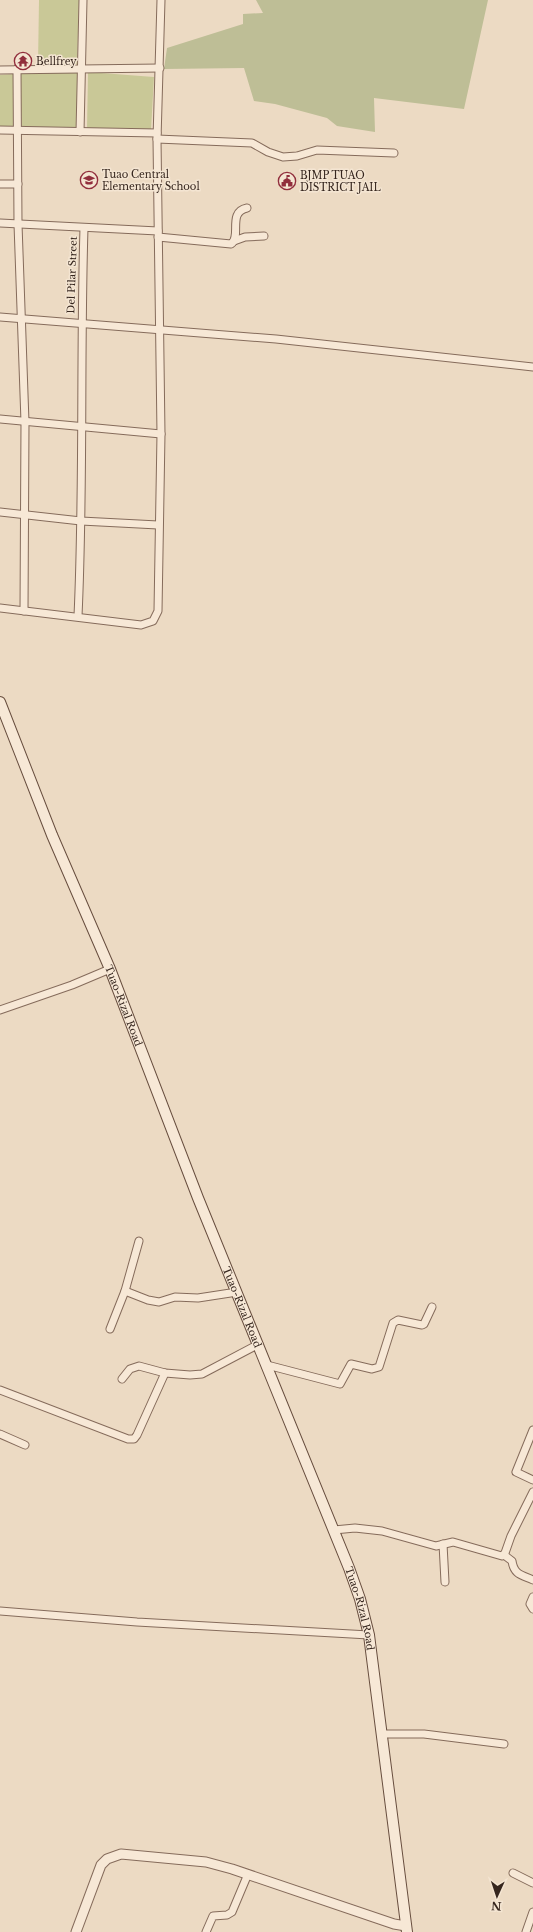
<svg xmlns="http://www.w3.org/2000/svg" width="533" height="1932" font-family="'Libre Baskerville',serif">
  <rect width="100%" height="100%" fill="#ecdac3"/>
  <g fill="#c9c897">
    <path d="M39,0h40l-2,64h-39z"/>
    <path d="M78,71l-1,57 -55,1 -3,-55z"/>
    <path d="M88,72l66,5 -3,53 -64,-1z"/>
    <path d="M13,74l2,53h-15v-52z"/>
  </g>
  <path fill="#bebe96" d="M256,0h232l-24,109 -90,-11 1,34 -38,-6 -10,-8 -52,-14 -21,-3 -10,-33 -80,1 3,-21 76,-24v-10l20,-1z"/>
  <g fill="none" stroke-linecap="round" stroke-linejoin="round">
    <defs>
      <g id="minor">
        <path d="M17,69l1,155 7,198 -1,189"/>
        <path d="M0,70l160,-2"/>
        <path d="M0,130l157,3"/>
        <path d="M80,132l3,-132"/>
        <path d="M157,139l95,4 16,9 15,5 14,-1 20,-6 77,3"/>
        <path d="M0,184h18"/>
        <path d="M0,223l158,8"/>
        <path d="M158,237l73,7c11,-7 -4,-32 16,-36"/>
        <path d="M234,241l11,-4 19,-1"/>
        <path d="M0,317l276,22 257,28"/>
        <path d="M0,419l161,15"/>
        <path d="M0,512l81,9 77,4"/>
        <path d="M0,608l141,17 12,-4 5,-10 3,-177 -4,-295 4,-139"/>
        <path d="M78,616c6,-129 2,-259 6,-388"/>
        <path d="M0,1010l72,-25 38,-16"/>
        <path d="M125,1291l23,9 11,2 16,-5 23,1 39,-6"/>
        <path d="M110,1329l15,-38 14,-50"/>
        <path d="M267,1365l73,19 11,-20 21,5 7,-2 14,-44 5,-3 24,5 2,-1 8,-17"/>
        <path d="M122,1379l8,-10 9,-3 26,7 25,2 12,-1 57,-30"/>
        <path d="M0,1390l128,49h6l3,-4 28,-62"/>
        <path d="M533,1430l-17,42 17,8"/>
        <path d="M0,1434l25,11"/>
        <path d="M334,1530l21,-2 27,3 54,15 17,-4 49,14 3,-3 6,-17 22,-44"/>
        <path d="M443,1544l2,38"/>
        <path d="M504,1555l8,6c2,14 10,14 21,19"/>
        <path d="M533,1597l-3,7 3,5"/>
        <path d="M0,1611l137,11 232,13"/>
        <path d="M382,1734h42l80,10"/>
        <path d="M513,1873l20,10"/>
        <path d="M206,1932l7,-16 14,-1 5,-3 16,-38"/>
        <path d="M526,1932l7,-20"/>
      </g>
      <path id="tertiary" d="M76,1932l25,-67 6,-6 14,-5 85,8 26,7 162,55 12,2"/>
      <g id="secondary">
        <path id="s1" d="M0,702l52,133 58,134 88,229 151,370 11,31 9,36 38,297"/>
      </g>
    </defs>
    <use href="#minor" stroke="#856b5b" stroke-width="9"/>
    <use href="#tertiary" stroke="#856b5b" stroke-width="11"/>
    <use href="#secondary" stroke="#674d3e" stroke-width="12"/>
    <use href="#minor" stroke="#f7e8d6" stroke-width="7"/>
    <use href="#tertiary" stroke="#f7e8d6" stroke-width="9"/>
    <use href="#secondary" stroke="#f7e8d6" stroke-width="10"/>
  </g>
  <defs>
    <symbol id="temple-ring" viewBox="-11 -11 22 22"><circle r="9.5" fill="#f4e5d2" stroke="#912e3c" stroke-width="1.5"/><path d="M0-6L5-2H3V0L6.5 2.5H4V6H1.5V3h-3V6H-4V2.5H-6.5L-3 0V-2H-5Z" fill="#912e3c"/></symbol>
    <symbol id="school-ring" viewBox="-11 -11 22 22"><circle r="9.5" fill="#f4e5d2" stroke="#912e3c" stroke-width="1.5"/><path d="M0-5L7-2L0 1L-7-2ZM-4 1L0 2.5L4 1V4Q0 6-4 4Z" fill="#912e3c"/></symbol>
    <symbol id="civic-ring" viewBox="-11 -11 22 22"><circle r="9.5" fill="#f4e5d2" stroke="#912e3c" stroke-width="1.5"/><path d="M-.6-6.5H3V-4.5H.6V-3L4-1V1h2V6H-6V1h2V-1L-.6-3ZM-1.2 2.5V6h2.4V2.5Z" fill="#912e3c"/></symbol>
  </defs>
  <g fill-rule="evenodd">
    <use href="#temple-ring" x="13" y="51" width="20" height="20"/>
    <use href="#school-ring" x="79" y="170" width="20" height="20"/>
    <use href="#civic-ring" x="277" y="171" width="20" height="20"/>
  </g>
  <g text-anchor="middle" dominant-baseline="central" stroke-width="3" stroke-linejoin="round" paint-order="stroke">
    <g font-size="10" fill="#36261e" stroke="#f4e5d2" text-anchor="start">
      <text x="36" y="61">Bellfrey</text>
      <text x="102" y="174">Tuao Central<tspan x="102" dy="12">Elementary School</tspan></text>
      <text x="300" y="175">BJMP TUAO<tspan x="300" dy="12">DISTRICT JAIL</tspan></text>
    </g>
    <g font-size="10" fill="#36261e" stroke="#f4e5d2">
      <text transform="translate(72 275) rotate(-88)">Del Pilar Street</text>
      <text stroke="none"><textPath href="#s1" startOffset="328">Tuao-Rizal Road</textPath></text>
      <text stroke="none"><textPath href="#s1" startOffset="652">Tuao-Rizal Road</textPath></text>
      <text stroke="none"><textPath href="#s1" startOffset="976">Tuao-Rizal Road</textPath></text>
    </g>
  </g>
  <g transform="translate(497 1896) rotate(183)" stroke="#f4e5d2" stroke-width="3" paint-order="stroke">
  <path d="M0-3L7 15L0 10L-7 15Z" fill="#36261e"/>
  <text y="-6" font-size="11" font-weight="bold" text-anchor="middle" fill="#36261e">N</text>
  </g>
</svg>
